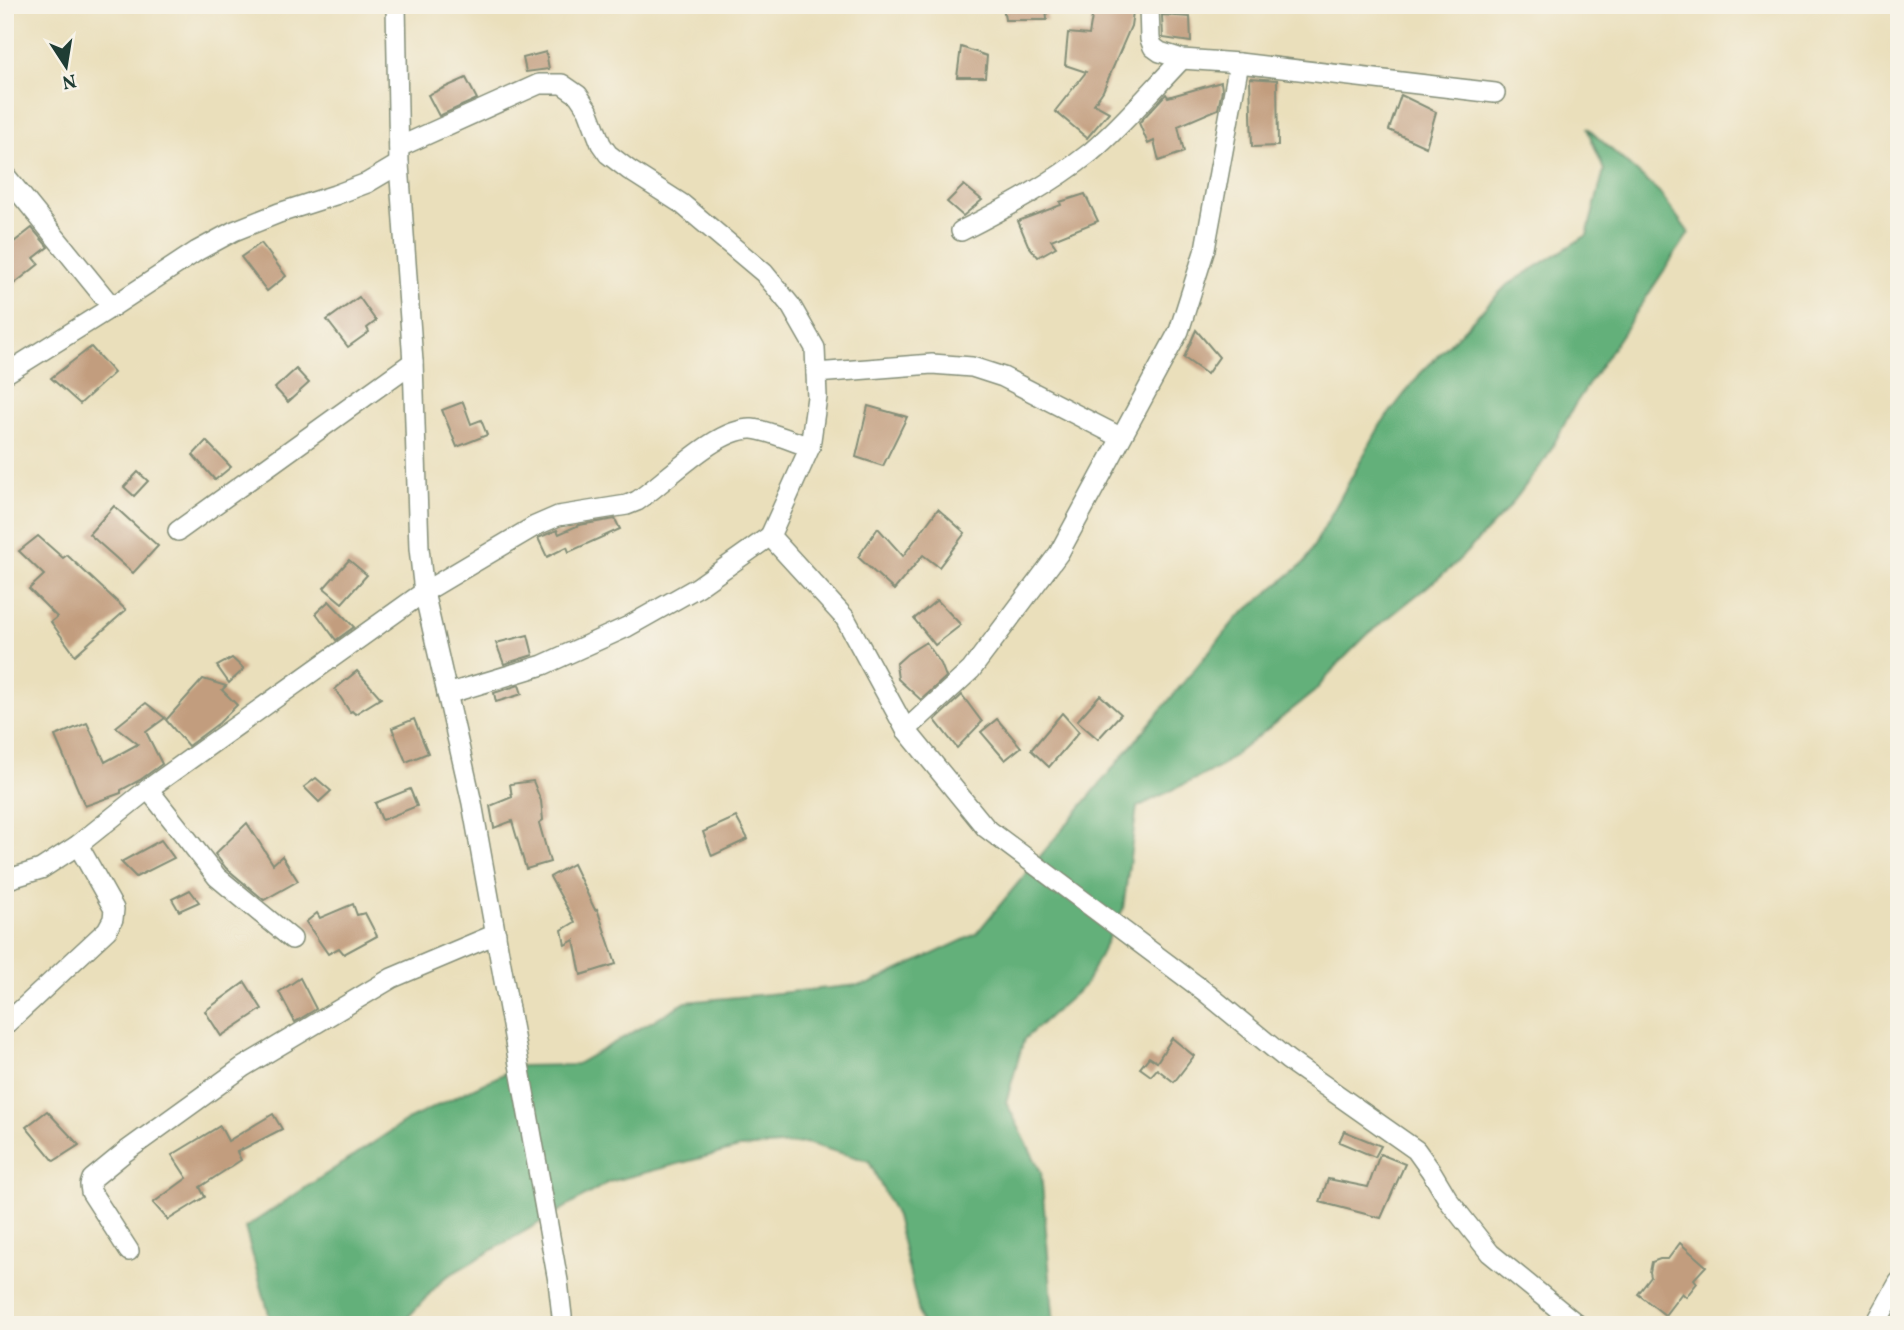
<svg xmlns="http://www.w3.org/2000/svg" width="1904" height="1330" font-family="Vollkorn,serif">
  <rect width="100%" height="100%" fill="#f7f3e8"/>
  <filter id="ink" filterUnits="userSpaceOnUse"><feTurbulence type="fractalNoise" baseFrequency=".0143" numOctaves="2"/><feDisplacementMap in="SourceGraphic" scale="14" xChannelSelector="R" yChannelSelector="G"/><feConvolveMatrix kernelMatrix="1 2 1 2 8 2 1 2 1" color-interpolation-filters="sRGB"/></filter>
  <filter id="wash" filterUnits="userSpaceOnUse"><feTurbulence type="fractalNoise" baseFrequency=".00686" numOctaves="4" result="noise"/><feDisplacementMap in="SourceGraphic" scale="28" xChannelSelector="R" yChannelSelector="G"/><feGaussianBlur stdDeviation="1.57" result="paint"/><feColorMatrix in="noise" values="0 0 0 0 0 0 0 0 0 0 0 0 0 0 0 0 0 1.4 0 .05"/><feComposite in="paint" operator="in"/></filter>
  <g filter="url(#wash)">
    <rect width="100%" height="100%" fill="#eadfbb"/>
    <path fill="#63b07a" stroke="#417657" stroke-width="2" d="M1587,128l72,64 30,41 -115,173 -27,51 -40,53 -55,57 -84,67 -28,28 -26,30 -96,76 -81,39 -14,102 -38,76 -61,54 -18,63 35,70 13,153h-132l-26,-109 -27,-55 -63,-18 -67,5 -130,34 -166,97 -42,46h-129l-27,-97 164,-109 111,-53 55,-1 111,-63 183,-18 107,-50 260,-315 69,-57 76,-138 39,-50 86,-88 81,-51 17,-65z"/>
    <g id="blocks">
      <g fill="#c29d7e">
        <path d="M1003,5h43l1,15h-42z"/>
        <path d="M1094,5h40l-3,21 -28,65 -9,13 15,8 -22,26 -32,-27 31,-39 -21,-7 3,-32 21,2z"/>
        <path d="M1162,15l28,2 1,25 -28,-4z"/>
        <path d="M961,47l26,9 -2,21h-28z"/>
        <path d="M546,52l3,17 -23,3 -3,-14z"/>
        <path d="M466,78l11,21 -38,17 -11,-21z"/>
        <path d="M1250,78l27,2 1,66 -26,1z"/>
        <path d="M1221,82l1,8 -4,19 -40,17 6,26 -25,9 -5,-20 -6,3 -9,-21 27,-29 2,3z"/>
        <path d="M1401,95l35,17 -10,35 -37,-17z"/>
        <path d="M964,185l18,15 -19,16 -16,-14z"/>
        <path d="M1085,194l13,27 -47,19 5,7 -18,10 -10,-12 -10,-24 43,-16 -1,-3z"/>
        <path d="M32,228l16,19 -14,11 5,6 -34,27v-42z"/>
        <path d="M261,243l25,33 -19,15 -26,-34z"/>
        <path d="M359,297l17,24 -9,7 2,4 -21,15 -21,-27z"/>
        <path d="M1196,330l23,27 -12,17 -23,-16z"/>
        <path d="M91,347l23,26 -34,31 -29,-26z"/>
        <path d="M296,369l13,14 -21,19 -13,-14z"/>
        <path d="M463,402l8,22 10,-4 6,15 -30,12 -15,-37z"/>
        <path d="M868,406l39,11 -24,49 -27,-9z"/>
        <path d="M206,441l25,26 -16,13 -22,-25z"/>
        <path d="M138,472l10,9 -14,15 -10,-9z"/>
        <path d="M114,506l44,40 -25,27 -44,-39z"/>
        <path d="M938,509l27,24 -26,34 -16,-12 -29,35 -36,-33 20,-29 25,28z"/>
        <path d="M615,519l5,10 -51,23 -2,-5 -20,10 -9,-19 19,-8 2,4 20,-9z"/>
        <path d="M38,536l25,22 4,-3 59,55 -51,45 -24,-33 6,-5 -28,-28 15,-14 -25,-24z"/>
        <path d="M349,560l18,15 -25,28 -18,-15z"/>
        <path d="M937,600l24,25 -26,20 -21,-26z"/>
        <path d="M329,601l25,26 -18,13 -20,-27z"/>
        <path d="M528,635l5,20 -29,9 -8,-21z"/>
        <path d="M926,642l15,22 5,13 -25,23 -23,-21 -2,-15 11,-10z"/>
        <path d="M232,658l12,11 -15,14 -12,-17z"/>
        <path d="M357,671l24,27 -26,16 -3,-3 -2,1 -15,-23z"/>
        <path d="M203,679l23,7 -4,4 15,15 -18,18 -31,23 -22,-26z"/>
        <path d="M519,685l3,9 -26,8 -2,-9z"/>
        <path d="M962,695l20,27 -25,26 -22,-28z"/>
        <path d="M1100,695l21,19 -23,25 -21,-18z"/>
        <path d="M146,703l19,15 -19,14 16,32 -22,16 -19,10v3l-36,13 -30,-70 32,-13 18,39 33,-18 -22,-17z"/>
        <path d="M1062,713l17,19 -30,35 -18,-17z"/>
        <path d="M414,719l14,34 -22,9 -14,-34z"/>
        <path d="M997,719l24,28 -16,13 -24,-28z"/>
        <path d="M316,778l15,13 -12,11 -15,-15z"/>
        <path d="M533,781l8,20 2,19 -4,3 11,39 -24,7 -14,-48 -18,7 -4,-22 22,-9 -2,-13z"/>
        <path d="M410,789l7,17 -35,14 -7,-17z"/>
        <path d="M736,817l12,22 -36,17 -9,-24z"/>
        <path d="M247,823l26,41 9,-8 16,25 -34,19 -38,-32 -11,-14z"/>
        <path d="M161,840l13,18 -38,19 -15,-15z"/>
        <path d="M573,864l22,46 2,-1 19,55 -35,11 -7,-35 -9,5 -3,-15 13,-8 -25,-45z"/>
        <path d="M190,890l9,12 -20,9 -7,-12z"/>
        <path d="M353,904l4,11 8,-2 12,23 -33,18 -5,-6 -11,6 -22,-32 11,-9 3,5z"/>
        <path d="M300,978l16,31 -21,13 -16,-30z"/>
        <path d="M245,982l17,27 -41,27 -16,-25z"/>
        <path d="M1172,1038l22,18 -20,26 -17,-13 -6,7 -11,-8 9,-11 8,5z"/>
        <path d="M47,1111l32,34 -25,16 -28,-34z"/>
        <path d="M273,1114l9,15 -45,23 4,8 -41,27 5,10 -37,23 -15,-17 34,-25 -15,-23 48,-29 8,15z"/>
        <path d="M1344,1131l37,15 -6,11 -36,-15z"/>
        <path d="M1380,1154l25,10 -24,54 -61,-16 8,-23 40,8z"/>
        <path d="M1680,1243l26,23 -12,13 3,4 -11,14 -4,-4 -17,22 -27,-21 13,-17 -1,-5 2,-10 8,-3h8z"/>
      </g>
    </g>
  </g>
  <g filter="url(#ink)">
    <use href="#blocks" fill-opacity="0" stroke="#848e78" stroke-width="2"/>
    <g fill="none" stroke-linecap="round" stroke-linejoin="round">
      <defs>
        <g id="minor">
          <path d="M396,5l3,159 14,198 6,186 5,44 48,211 86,478 5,44"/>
          <path d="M1149,5l1,34 3,8 7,5 22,7 57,4 256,30"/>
          <path d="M399,147l140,-63h23l16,11 10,15 13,34 7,10 21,16 53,34 82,69 27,33 24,42 2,49 -7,50 -40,89 75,82 61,112 80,98 218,163 84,69 128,90 15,21 18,30 41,52 88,72"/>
          <path d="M5,175l107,132"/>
          <path d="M961,231c45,-23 90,-47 130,-79 32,-27 62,-63 91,-93"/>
          <path d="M816,373l116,-9 40,3 31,10 117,60"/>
          <path d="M5,374l107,-67 85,-56 37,-20 45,-18 56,-18 32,-12 32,-19"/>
          <path d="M178,531l235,-169"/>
          <path d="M447,694l96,-29 84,-38 71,-40 72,-51"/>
          <path d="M906,730l65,-60 88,-117 120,-222 26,-82 34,-186"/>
          <path d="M148,789l69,88 75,62"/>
          <path d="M5,880l36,-11 37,-24 70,-56 276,-197 111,-66 23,-10 69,-11 10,-4c30,-20 79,-73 115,-72 15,1 42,13 58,18"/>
          <path d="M5,1025l102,-95 6,-11 1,-10 -36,-64"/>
          <path d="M129,1251l-38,-59 -1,-7 2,-6 33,-27 118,-85 149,-89 104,-44"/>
          <path d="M1875,1325l24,-43"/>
        </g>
      </defs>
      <use href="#minor" stroke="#848e78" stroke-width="22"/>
      <use href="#minor" stroke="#fff" stroke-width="19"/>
    </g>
  </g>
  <rect width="1904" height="1330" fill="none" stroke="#f7f3e8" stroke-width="28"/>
  <g transform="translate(66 66) rotate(168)" stroke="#f7f3e8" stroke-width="5" paint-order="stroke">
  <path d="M0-5L12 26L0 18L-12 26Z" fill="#1f3d34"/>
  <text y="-10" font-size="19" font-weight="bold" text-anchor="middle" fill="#1f3d34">N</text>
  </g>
</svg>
